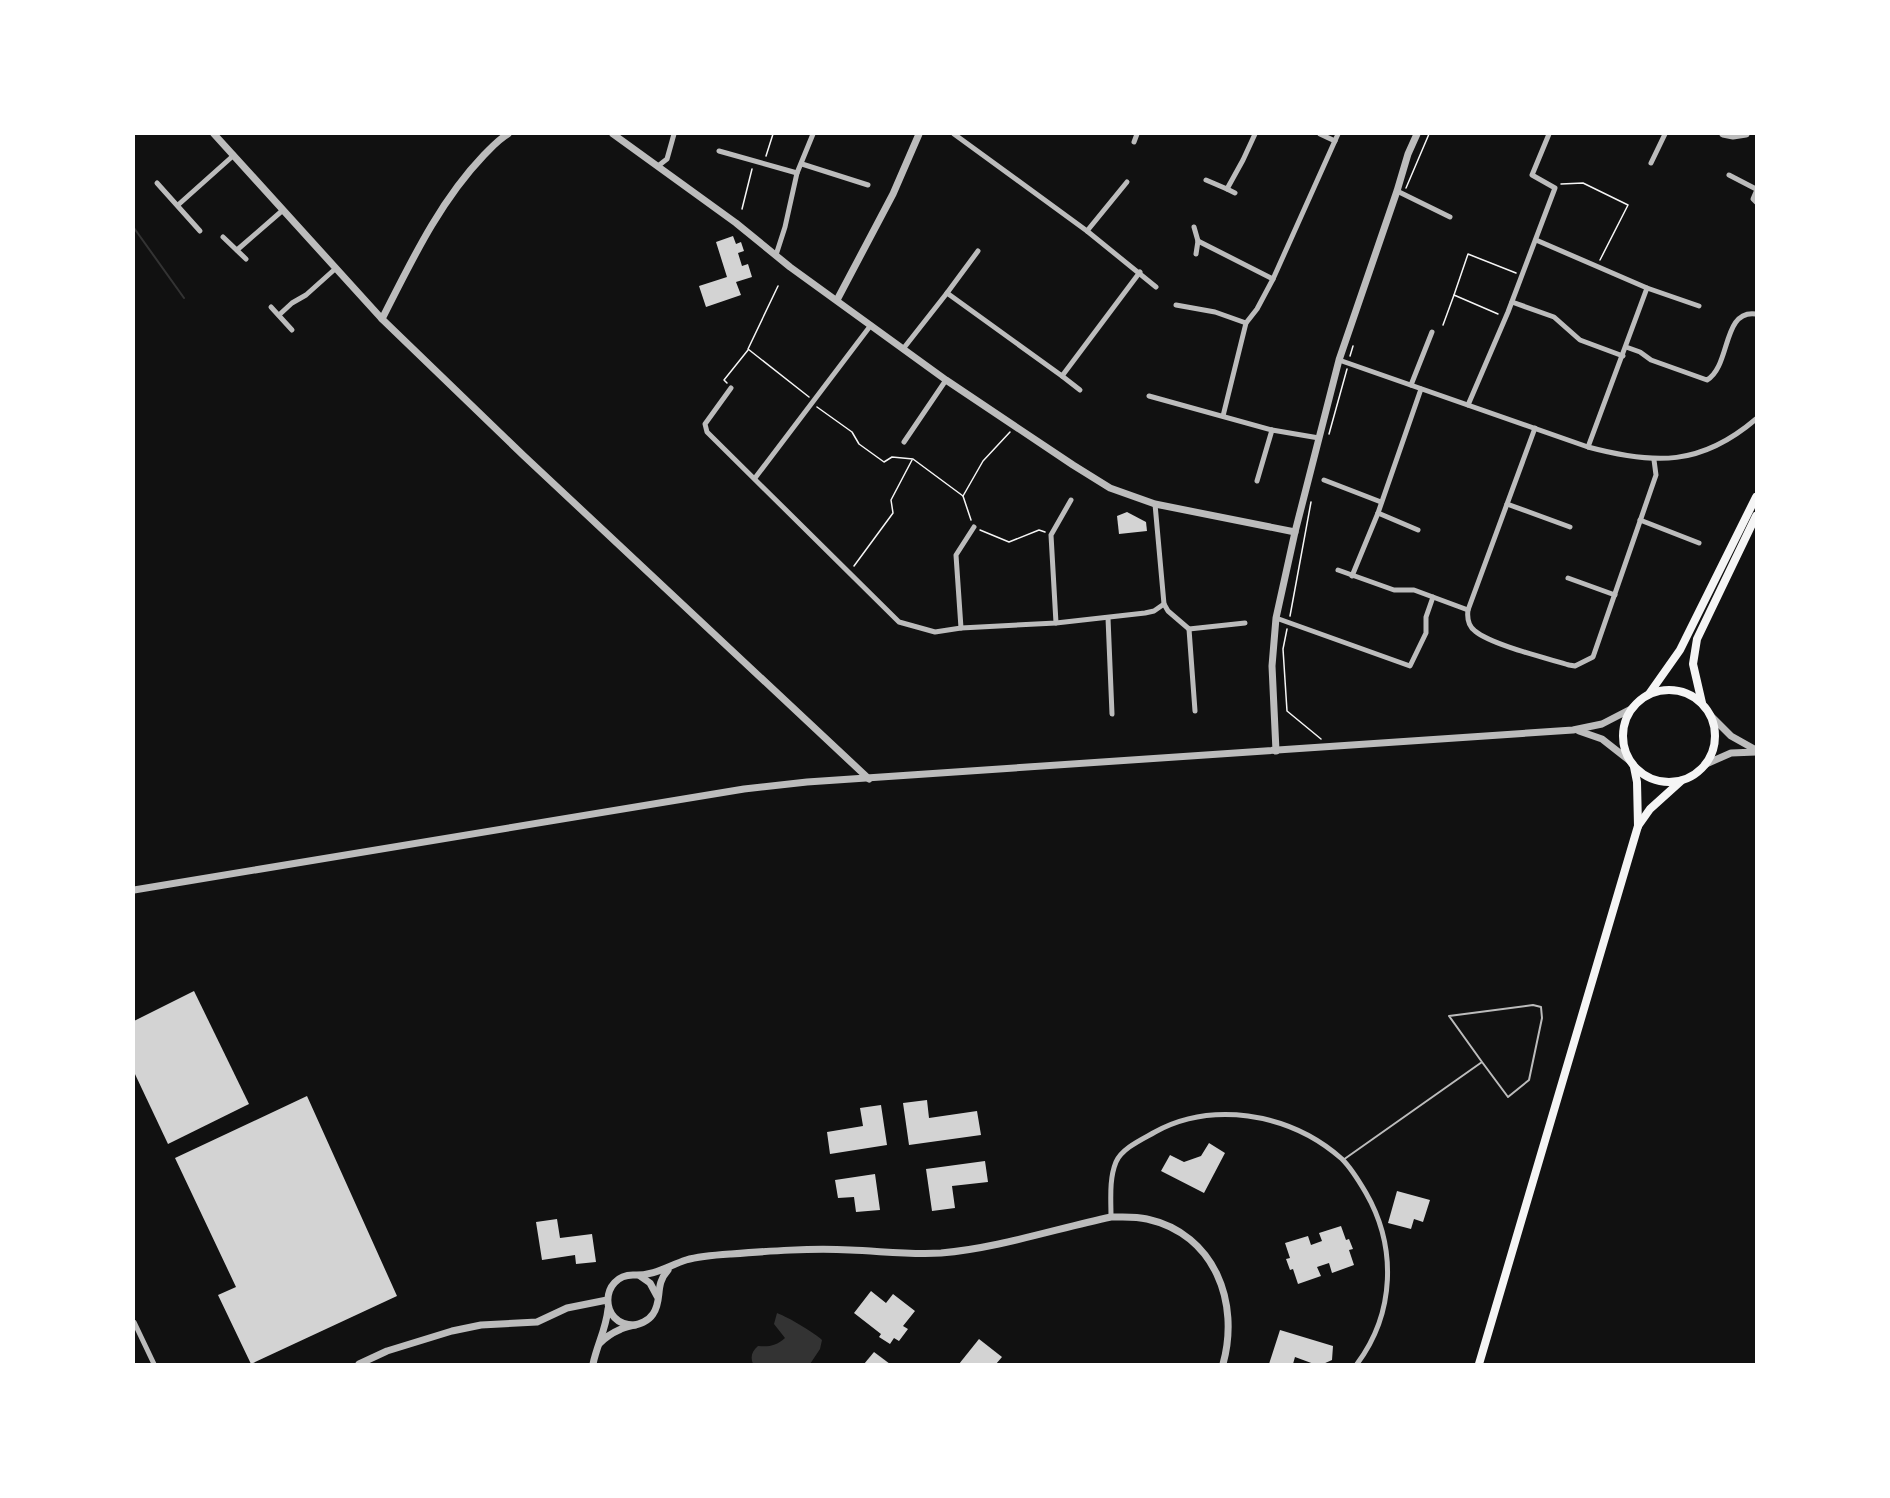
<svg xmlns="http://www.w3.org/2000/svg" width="1890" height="1498" font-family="Montserrat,sans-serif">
  <rect width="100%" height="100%" fill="#111"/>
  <path fill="#333" d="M777,1313c11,4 38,20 45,27l-2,9 -10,15h-57c-3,-7 -1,-13 5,-18 11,1 18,0 27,-8l-11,-14z"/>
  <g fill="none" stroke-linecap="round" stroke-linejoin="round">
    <path stroke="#333" stroke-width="2" d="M134,228l50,70"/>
  </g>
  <g fill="#d3d3d3">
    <path d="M733,236l3,8 5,-2 3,9 -6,2 4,13 6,-2 4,13 -16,5 5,13 -35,12 -7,-21 28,-9 -11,-35z"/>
    <path d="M1127,512l19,10 1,9 -28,3 -2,-18z"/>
    <path d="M194,991l55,113 -81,40 -34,-72v-51z"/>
    <path d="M307,1096l90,200 -146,68 -33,-69 18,-8 -61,-129z"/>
    <path d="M927,1100l2,18 48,-7 4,24 -72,10 -6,-42z"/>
    <path d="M881,1105l6,40 -57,9 -3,-22 36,-6 -3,-18z"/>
    <path d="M1209,1143l16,10 -21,40 -43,-22 9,-16 14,7 17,-6z"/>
    <path d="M985,1161l3,21 -36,4 3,22 -23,3 -6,-42z"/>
    <path d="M875,1174l5,36 -24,2 -2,-15 -16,1 -3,-18z"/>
    <path d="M1397,1191l33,9 -7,22 -9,-3 -3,10 -23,-6z"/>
    <path d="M557,1219l3,19 32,-4 4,28 -20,2 -1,-9 -33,5 -6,-38z"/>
    <path d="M1341,1226l5,14 3,-1 4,10 -4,1 5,15 -22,8 -3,-10 -12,4 4,9 -23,8 -5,-15 -3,1 -4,-11 4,-1 -5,-15 23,-7 3,9 11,-4 -3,-8z"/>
    <path d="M871,1291l15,12 7,-9 22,17 -12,15 5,3 -9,12 -5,-3 -4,6 -11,-7 2,-3 -27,-21z"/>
    <path d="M1280,1330l53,16 -1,14 -9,4h-9l-19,-7 -2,7h-24z"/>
    <path d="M979,1339l23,18 -6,7h-37z"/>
    <path d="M874,1352l16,12h-26z"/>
  </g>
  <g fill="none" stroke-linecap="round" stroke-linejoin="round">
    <g stroke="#f5f5f5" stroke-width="1.5">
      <path d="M766,156l7,-22"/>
      <path d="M1561,184l22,-1 45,22 -28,55"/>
      <path d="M1406,188l23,-54"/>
      <path d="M742,209l10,-40"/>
      <path d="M778,286l-30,63 61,48"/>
      <path d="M1454,295l14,-41 48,19"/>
      <path d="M1443,325l11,-30 44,19"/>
      <path d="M1350,356l3,-10"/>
      <path d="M727,383l-3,-3 24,-30"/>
      <path d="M817,407l35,25 7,12 25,18 8,-5 21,2 50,37 8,24"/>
      <path d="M1329,434l18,-65"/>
      <path d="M963,496l20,-35 27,-29"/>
      <path d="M980,530l29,12 30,-12 6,2"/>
      <path d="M854,566l39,-53 -2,-13 21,-40"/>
      <path d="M1290,616l21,-114"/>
      <path d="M1287,629l-4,20 4,62 34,28"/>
    </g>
    <path stroke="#bcbcbc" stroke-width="2" d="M1343,1160l139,-98 -33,-46 84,-11 8,2 1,11 -13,62 -21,17 -26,-35"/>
    <g stroke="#bcbcbc" stroke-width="5">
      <path d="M954,134l133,97 69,56"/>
      <path d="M1320,134l15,7"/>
      <path d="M1134,142l3,-8"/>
      <path d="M719,151l78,22"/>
      <path d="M1651,163l14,-29"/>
      <path d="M802,164l66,21"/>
      <path d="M658,166l9,-7 7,-25"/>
      <path d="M1729,175l27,14"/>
      <path d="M1206,180l21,9 16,-29 12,-26"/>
      <path d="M157,183l43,48"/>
      <path d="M1227,189l8,4"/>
      <path d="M1397,191l53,26"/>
      <path d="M1756,192l-3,7 3,3"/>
      <path d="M178,205l56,-50"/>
      <path d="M1194,227l4,14 -2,13"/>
      <path d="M1087,231l40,-49"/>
      <path d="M223,237l23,22"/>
      <path d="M1536,240l111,48 -59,159"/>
      <path d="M1198,241l75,38"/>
      <path d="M237,250l46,-40"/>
      <path d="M776,255l9,-28 12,-54 16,-39"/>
      <path d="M1647,288l52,18"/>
      <path d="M947,293l31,-42"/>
      <path d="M1512,302l42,15 26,23 43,16"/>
      <path d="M1176,305l39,7 31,11"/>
      <path d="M271,307l21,23"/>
      <path d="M279,315l13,-12 14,-8 29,-26"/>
      <path d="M1626,347l14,5 11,8 56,20c24,-14 15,-71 49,-66"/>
      <path d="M903,349l44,-56 115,83 78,-104"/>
      <path d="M1339,360l249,87c67,18 113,19 168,-28"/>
      <path d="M1062,376l18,14"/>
      <path d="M1411,385l21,-53"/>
      <path d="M731,388l-26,36 2,8 192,190 36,10 26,-4 95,-5 89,-10 9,-2 10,-7 4,7 21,18 56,-6"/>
      <path d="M1149,396l123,34 47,8"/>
      <path d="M1468,405l40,-93 47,-124 -23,-13 17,-41"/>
      <path d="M1223,416l23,-93 11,-14 16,-30 65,-145"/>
      <path d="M1535,428l-67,182c-1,8 0,16 7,21 17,14 71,27 94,34l6,1 18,-9 63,-182 -2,-15"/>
      <path d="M904,442l42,-62"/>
      <path d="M755,478l116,-153"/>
      <path d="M1324,480l57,22"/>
      <path d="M1257,481l15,-51"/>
      <path d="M1155,504l9,100"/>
      <path d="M1507,504l63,23"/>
      <path d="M1378,513l40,17"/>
      <path d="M1640,520l59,23"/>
      <path d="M1338,570l56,20h20l54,20"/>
      <path d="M1352,576l26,-63 43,-124"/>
      <path d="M1568,578l47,17"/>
      <path d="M1108,618l4,96"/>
      <path d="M1276,618l134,48 16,-33v-16l7,-20"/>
      <path d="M1056,623l-5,-88 20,-35"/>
      <path d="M961,628l-5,-73 18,-28"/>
      <path d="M1189,629l6,82"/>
      <path d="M1111,1217c0,-18 -2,-38 5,-55 6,-14 27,-23 39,-30 29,-16 61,-20 93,-16 36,5 67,19 94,43 9,9 17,22 24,34 31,54 29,120 -9,171"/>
      <path d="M134,1322l20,42"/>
    </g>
    <g stroke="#bcbcbc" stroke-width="7">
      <path d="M214,134l168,185 142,137 345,323"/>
      <path d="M613,134l123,89 54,44 156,113 127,85 37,23 45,16 140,28"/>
      <path d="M1723,134l10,2 13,-2"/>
      <path d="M837,300l56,-106 26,-60"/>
      <path d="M382,319c29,-57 57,-117 102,-164 8,-8 15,-16 24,-21"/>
      <path d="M1711,716l20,20 25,14"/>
      <path d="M1579,731l23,8 28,22"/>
      <path d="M1276,751l-4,-85 4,-48 19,-86 44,-172 58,-169 11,-37 9,-20"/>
      <path d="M1706,764l25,-11 25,-1"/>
      <path d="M134,890l610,-101 63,-7 766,-52 29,-6 29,-15"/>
      <path d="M640,1276l10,7 7,13"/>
      <path d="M635,1325c-37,1 -35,-51 -1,-50 20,1 34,-9 52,-15 14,-4 30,-5 45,-6 39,-3 79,-6 119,-4 30,1 60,5 91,3 57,-5 114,-24 170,-36 12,0 24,-1 36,2 68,15 93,84 76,145"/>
      <path d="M600,1343c6,-6 12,-10 19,-13 12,-6 26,-4 34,-16 10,-14 1,-29 15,-44"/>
      <path d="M359,1364l28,-13 65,-20 29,-6 56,-3 30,-14 40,-8"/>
      <path d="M593,1364c4,-19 13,-35 15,-55"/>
    </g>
    <g stroke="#f5f5f5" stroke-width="8">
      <circle cx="1669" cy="736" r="46"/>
      <path d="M1649,694l31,-44 76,-153"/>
      <path d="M1702,703l-9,-39 4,-25 59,-123"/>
      <path d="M1634,767l3,15 1,44"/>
      <path d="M1479,1364l159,-538 12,-17 31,-28"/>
    </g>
  </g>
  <rect width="1890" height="1498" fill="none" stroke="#ffffff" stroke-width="270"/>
</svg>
